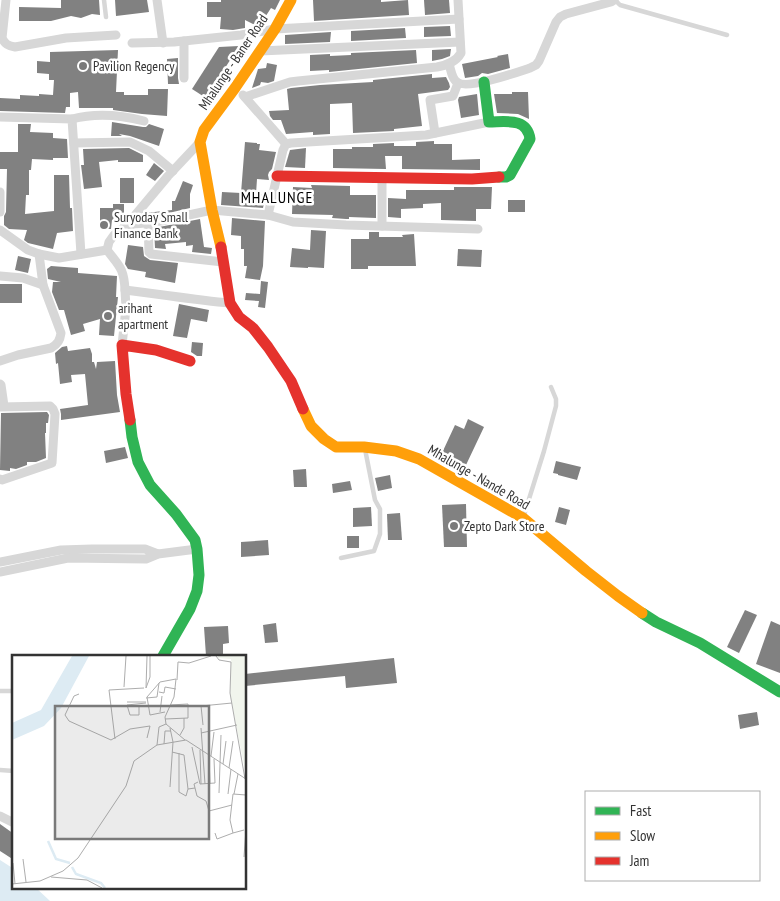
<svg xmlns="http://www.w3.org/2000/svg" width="780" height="901" font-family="'PT Sans Narrow',sans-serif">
  <rect width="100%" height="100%" fill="#fff"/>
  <path fill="#ddebf3" d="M0,860l14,9v18h21l15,14h-50z"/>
  <g fill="#818181">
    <path d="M61,0h38l1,15 -8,-1 -11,4 -10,-2 -20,5h-32v-14l42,1z"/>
    <path d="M115,0h32l2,12 -33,4z"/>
    <path d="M221,0h59l-5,10 -4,-2 -11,17 -3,1 -12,-6v8l-12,2 -13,-1 1,-12h-14v-15h14z"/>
    <path d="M313,0h68v2l27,-2 1,15 -95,6z"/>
    <path d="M424,0h25l1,13 -25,2z"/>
    <path d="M450,26l1,10 -27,1v-10z"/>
    <path d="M405,28l1,10 -55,3v-10z"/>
    <path d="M331,32l-1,10 -45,2v-9z"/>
    <path d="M239,46l-33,52 -14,-9 27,-42z"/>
    <path d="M451,49l-1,7 -8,3 -10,2v-11z"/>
    <path d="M118,50l-2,42h8v3h24v-6h20l-1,27 -25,-2 -29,-4v-2h-34l-1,-16 -8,1v14h-4l-1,6 -65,-2v-13l20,1v-4l19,1v-2l14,1 1,-15h-5v-6l-12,-1v-12l13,1v-10z"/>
    <path d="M416,50l1,13 -88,9v-2l-19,1v-16l20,-1v2l21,-1v-2z"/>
    <path d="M508,54l2,14 -22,6 -6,-1 -4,3 -13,2 -3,-14 36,-7 -1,-1z"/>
    <path d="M178,58v20l1,6h-11l-1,-25z"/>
    <path d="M267,63l10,2 -3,16 -6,2 -7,-1 -1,3 -8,3 6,-19 8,-1z"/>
    <path d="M432,74v4l14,-1 3,6 1,4 -2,3 -30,4 4,32 -28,3v2l-41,2 -1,-30 -22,1v30l-17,1v-3l-27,2 -5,-14h-8l-3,-4 -1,-5 20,-1 -2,-21 4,-1 29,-3 53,-3v-2z"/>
    <path d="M512,92h16l1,27 -11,-5 -21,-1 -3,-19h18z"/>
    <path d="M477,94l2,21 -18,3 -3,-18 1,-3z"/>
    <path d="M112,122l31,5h3l3,-3 15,5 -5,17 -29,-10 -11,-2 3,2h-11z"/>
    <path d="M18,124h13l-1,8 23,1v5l14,1 1,19h-15v2l-21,-1 -1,11h-2v25h-3l-1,19 29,-3v-36h15l1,33h2l1,23 -16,2 -4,16 -25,-6 -4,-3 3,-10 -18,-1 -5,-4v-9l2,-4 1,-43h-7v-17h18z"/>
    <path d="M434,141v3h18v16l28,-1v11l-78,-1v-13h-17l1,13 -53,-1v-19h19v-2h21v-3l21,-1v3h22v-4z"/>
    <path d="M245,142l12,1v1h3l-1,6 17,2 -4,17 -3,3 -1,3 1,5 -12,-1 -1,15h10l-3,14 -42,-3 1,-13 19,1z"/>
    <path d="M129,148l14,7v7h-25v-2l-19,2 3,25 -18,2 -3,-24h3l-1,-16z"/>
    <path d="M306,148l-1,20 -20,-1 5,-17z"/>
    <path d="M154,163l10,8 -9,10 -9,-6z"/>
    <rect x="120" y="178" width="14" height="25"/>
    <path d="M183,181l10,4 -3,9v14l-30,7 -13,1 -1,-3 26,-3v-9h3z"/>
    <path d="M311,185l39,1v9h26v23l-27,-1v2h-3l-14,-1 1,-3 -41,-1 1,-27 19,1z"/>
    <path d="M454,187h38l-1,22h-15v12l-35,-1v-17l-18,1v4l-22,1v9l-13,-1v-19l18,1v-9h48z"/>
    <rect x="508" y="200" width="17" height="12"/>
    <path d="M113,204h11v15l-1,1h-11l-1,9h-11v-21h13z"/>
    <path d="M232,218l33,3 -2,45 -3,14 -15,-2 2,-12h-3v-17h-3v-13l-10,-1z"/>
    <path d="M200,219l4,28 8,1 -1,6 -19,-2 1,-7 -7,1v-4l-21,2 1,5 -11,-1 -1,-20z"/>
    <path d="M311,230l15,1 -2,37 -16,-1v1l-18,-1 2,-19 18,2z"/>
    <path d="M369,232h10v5h24l-1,-2 12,-1 2,32h-48v3h-17v-30h18z"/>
    <path d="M128,245l15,2 1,9 6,4 28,3 -3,20 -30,-6 1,-5 -18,-3 -3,-5z"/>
    <path d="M458,249l24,1 -1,17 -24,-1z"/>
    <path d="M18,256l13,3 -3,14 -13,-3z"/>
    <path d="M51,266l27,2v5l39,3 -1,21h2l-4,39 -15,-1 1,-16 -17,5 2,7 -14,4 -7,-25h-5l-7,-18 1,-10h8l-13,-3 -1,-10z"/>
    <path d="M261,281l7,1 -3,26 -7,-1 1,-6 -14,-1 1,-7 14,1z"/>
    <rect x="0" y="284" width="22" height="19"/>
    <path d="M179,304l30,6 -2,12 -16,-3 -4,19 -14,-2z"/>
    <path d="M192,342l11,1 -1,13h-5l-6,-4z"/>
    <path d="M67,346l1,5 22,-3 2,6v8h2l2,7 1,-7 18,-1 2,34 3,17 -59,8v-6l-1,-5 28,-4 -3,-31 -14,1 1,7 -12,2 -2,-21 -2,1 -1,-11 7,-6z"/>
    <path d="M47,412l2,3 -1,8h-2v10h-1l1,25 -10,4h-9v3l-11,4 -6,-1v3l-10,-1 1,-57z"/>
    <path d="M468,419l16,8 -18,38 -24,-12 13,-28 9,4z"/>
    <path d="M125,447l3,11 -22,5 -2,-12z"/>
    <path d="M556,461l25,6 -4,13 -19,-5v-1l-5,-1z"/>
    <path d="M306,469l1,18h-13l-1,-17z"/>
    <path d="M390,475l2,13 -14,3 -3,-13z"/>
    <path d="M350,481l2,9 -19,3 -1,-9z"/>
    <path d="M466,504l1,43h-23l-2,-42z"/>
    <path d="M371,507l1,19 -19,1v-19z"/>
    <path d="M559,507l11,3 -4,15 -11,-3z"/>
    <path d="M400,513l2,27h-14l-1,-26z"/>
    <rect x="347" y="536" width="12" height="12"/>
    <path d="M268,540l1,15 -28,2v-15z"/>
    <path d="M745,610l12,5 -18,38 -12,-6z"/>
    <path d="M771,621l9,4v48l-24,-9z"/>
    <path d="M276,623l2,19 -13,1 -2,-18z"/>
    <path d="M228,626l1,17 -6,1v12h-17l-2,-29z"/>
    <path d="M394,658l3,25 -51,5 -1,-12 -100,10v-12z"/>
    <path d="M757,712l2,13 -19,4 -2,-14z"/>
    <path d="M0,824l14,10v26l-14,-9z"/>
  </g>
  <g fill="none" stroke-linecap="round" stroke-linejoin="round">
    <g stroke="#d7d7d7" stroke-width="4.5">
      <path d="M104,0l2,17"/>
      <path d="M615,0l5,5 107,30"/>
      <path d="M524,515l20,-64 12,-45v-7l-5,-12"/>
      <path d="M341,558l33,-7 6,-17v-25l-5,-9 -10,-51"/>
      <path d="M0,691h14"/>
      <path d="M0,770l14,1"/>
    </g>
    <g stroke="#d7d7d7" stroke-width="9">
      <path d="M6,0l-4,38c3,6 6,8 13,9l51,-9 50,-3"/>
      <path d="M157,0l6,43"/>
      <path d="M184,41v37"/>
      <path d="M132,43l42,-1 67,-7 34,-6 184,-10"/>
      <path d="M260,51l200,-9"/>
      <path d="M449,64c2,6 3,15 8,18 9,8 61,-10 73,-14l6,-3 3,-4 17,-39 4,-5 6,-3 45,-12 3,-2"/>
      <path d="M243,95l43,49"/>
      <path d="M245,97l45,-15 8,-1 139,-14c10,-2 19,-5 24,-14l-3,-53"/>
      <path d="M0,117l72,2 9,135"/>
      <path d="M72,119c23,-6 49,-4 72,2"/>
      <path d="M435,133l-5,-33 23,-4 5,-13"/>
      <path d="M74,143l56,-1 19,9 24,20"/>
      <path d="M0,192v20"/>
      <path d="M268,215l15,-65 3,-6 5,-1 135,-8 63,-13"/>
      <path d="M148,223l1,29 2,2 72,8"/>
      <path d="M127,225l34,-4 51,-11 56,5 25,7 53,3 132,4"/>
      <path d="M382,226v-49"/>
      <path d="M0,230l28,20 11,4 20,4 48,-8"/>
      <path d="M107,250c12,16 17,18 18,40 35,4 70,10 105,13"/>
      <path d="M107,250l2,-8 5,-7 13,-10 41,-49 32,-34"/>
      <path d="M0,276l23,2 20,7"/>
      <path d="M122,345l4,-37 -1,-18"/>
      <path d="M0,361l18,-6 33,-7c7,-4 9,-8 10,-15l-18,-48 -4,-31"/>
      <path d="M0,384l1,1 3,21"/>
      <path d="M0,407l50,-1 3,3 2,5 -3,49 -50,17 -2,-1"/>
      <path d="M0,562l61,-12 31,-1h53l13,5"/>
      <path d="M0,572l68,-14 78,1 12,-5 39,-5"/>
      <path d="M0,816l14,7"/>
    </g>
    <g stroke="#30b455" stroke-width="11">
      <path d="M484,82l5,40c16,0 38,-5 41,17l-20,36 -4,2h-7"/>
      <path d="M130,420l2,17 6,25 12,23 26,29 19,26 2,9 2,26 -2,16 -7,18 -27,47"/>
      <path d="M642,613l14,9 44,21 80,49"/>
    </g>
    <g stroke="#ff9f0a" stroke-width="11">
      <path d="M221,247l-9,-37 -12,-68 4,-12 31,-42 40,-59 16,-29"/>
      <path d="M303,409l8,17 13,13 12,8h28l32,4 23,8 104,59 63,53 32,25 24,17"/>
    </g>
    <g stroke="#e5322d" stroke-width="11">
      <path d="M277,176l195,3 27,-2"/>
      <path d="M221,247l9,56 9,14 14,11 15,19 23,34 12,28"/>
      <path d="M130,420l-4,-26 -4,-49 34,5 34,11"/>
    </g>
  </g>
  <g fill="#7a7a7a" stroke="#fff" stroke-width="2">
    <circle cx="83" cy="66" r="5"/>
    <circle cx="104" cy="225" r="5"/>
    <circle cx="108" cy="316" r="5"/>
    <circle cx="454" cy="526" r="5"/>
  </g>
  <g text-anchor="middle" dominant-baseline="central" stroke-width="5" stroke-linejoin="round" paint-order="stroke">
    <g font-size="14" fill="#333" stroke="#fff">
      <text transform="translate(233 62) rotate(-56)">Mhalunge - Baner Road</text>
      <text transform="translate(479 477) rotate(30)">Mhalunge - Nande Road</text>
    </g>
    <g font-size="14" fill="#333" stroke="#fff" text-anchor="start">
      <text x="93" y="66">Pavilion Regency</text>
      <text x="114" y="217">Suryoday Small<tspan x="114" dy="16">Finance Bank</tspan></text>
      <text x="118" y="308">arihant<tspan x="118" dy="16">apartment</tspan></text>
      <text x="464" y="526">Zepto Dark Store</text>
    </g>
    <g font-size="16" letter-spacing="1" fill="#000" stroke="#fff">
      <text x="277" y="197">MHALUNGE</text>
    </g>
  </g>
  <g transform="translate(12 655)">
    <rect width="234" height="234" fill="#fff"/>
    <path d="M206,1h28v119l-16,-80 1,-36 -13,-1z" fill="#f1f5ed"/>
    <path d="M60,1h17l-28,52 -17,18 -32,14v-17l29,-13z" fill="#ddebf3"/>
    <path fill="none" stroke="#ddebf3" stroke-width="2.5" d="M36,186l8,18 14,4M60,212l4,7 25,9 4,5"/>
    <path fill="none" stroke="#adadad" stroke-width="1" d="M204,1l3,4 12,2 -1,31 15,86M165,25l1,-18 11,1 22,-7M112,32l2,-31M134,33l1,-32M134,33l4,-11v-21M147,37l5,1 1,-6 11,2M67,39l-5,2 -9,19 4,6 42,19 19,-11 20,-3 -3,12M134,43l11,-1 2,-14M115,47h19M127,51v9h-9l-3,-10 19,-2M148,57l2,-16M153,57l-15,3 -3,-18 13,-15 16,-3 -2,18 -9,20 1,7 19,16M153,64l23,-1v-14l-18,1M191,70l-2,-19 31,-3M189,73l4,56M189,78l36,-8M168,80l4,-7v-10M103,84l-6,-49 35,-2M152,89l1,-13h6M145,90l2,-18 7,-3M180,92l8,37 15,-1 -1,-24M188,95l1,34M160,97l12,3 4,34M167,98v39l7,4 2,-7 7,-1M197,101l1,28M199,101l3,-24M211,109l3,-23M217,113l4,-27M186,127l-4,2 3,12 9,5 3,10 23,-6M158,132l3,-45 -3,-14M207,138l2,-58M216,139l3,-25M222,139l4,-20M232,175l-11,3 -3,-13 3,-26 13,1M203,178l2,6 16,-6M232,202l2,-28M11,204l3,23M1,208l2,21M39,222l36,3 15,8M0,229l28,-3 23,-10 15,-13 48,-72 8,-25 23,-16 29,-5 60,39"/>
    <path fill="#7a7a7a" fill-opacity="0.15" stroke="#7a7a7a" stroke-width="2.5" d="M43,51h154v133h-154z"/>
    <rect width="234" height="234" fill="none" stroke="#333" stroke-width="2.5"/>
  </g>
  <rect x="585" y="791" width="175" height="90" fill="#ffffff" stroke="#adadad"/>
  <rect x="595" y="807" width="25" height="8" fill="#30b455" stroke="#adadad"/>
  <text x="630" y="816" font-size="15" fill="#333333">Fast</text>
  <rect x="595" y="832" width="25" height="8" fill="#ff9f0a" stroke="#adadad"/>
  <text x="630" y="841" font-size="15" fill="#333333">Slow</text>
  <rect x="595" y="857" width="25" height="8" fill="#e5322d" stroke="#adadad"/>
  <text x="630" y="866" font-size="15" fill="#333333">Jam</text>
</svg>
